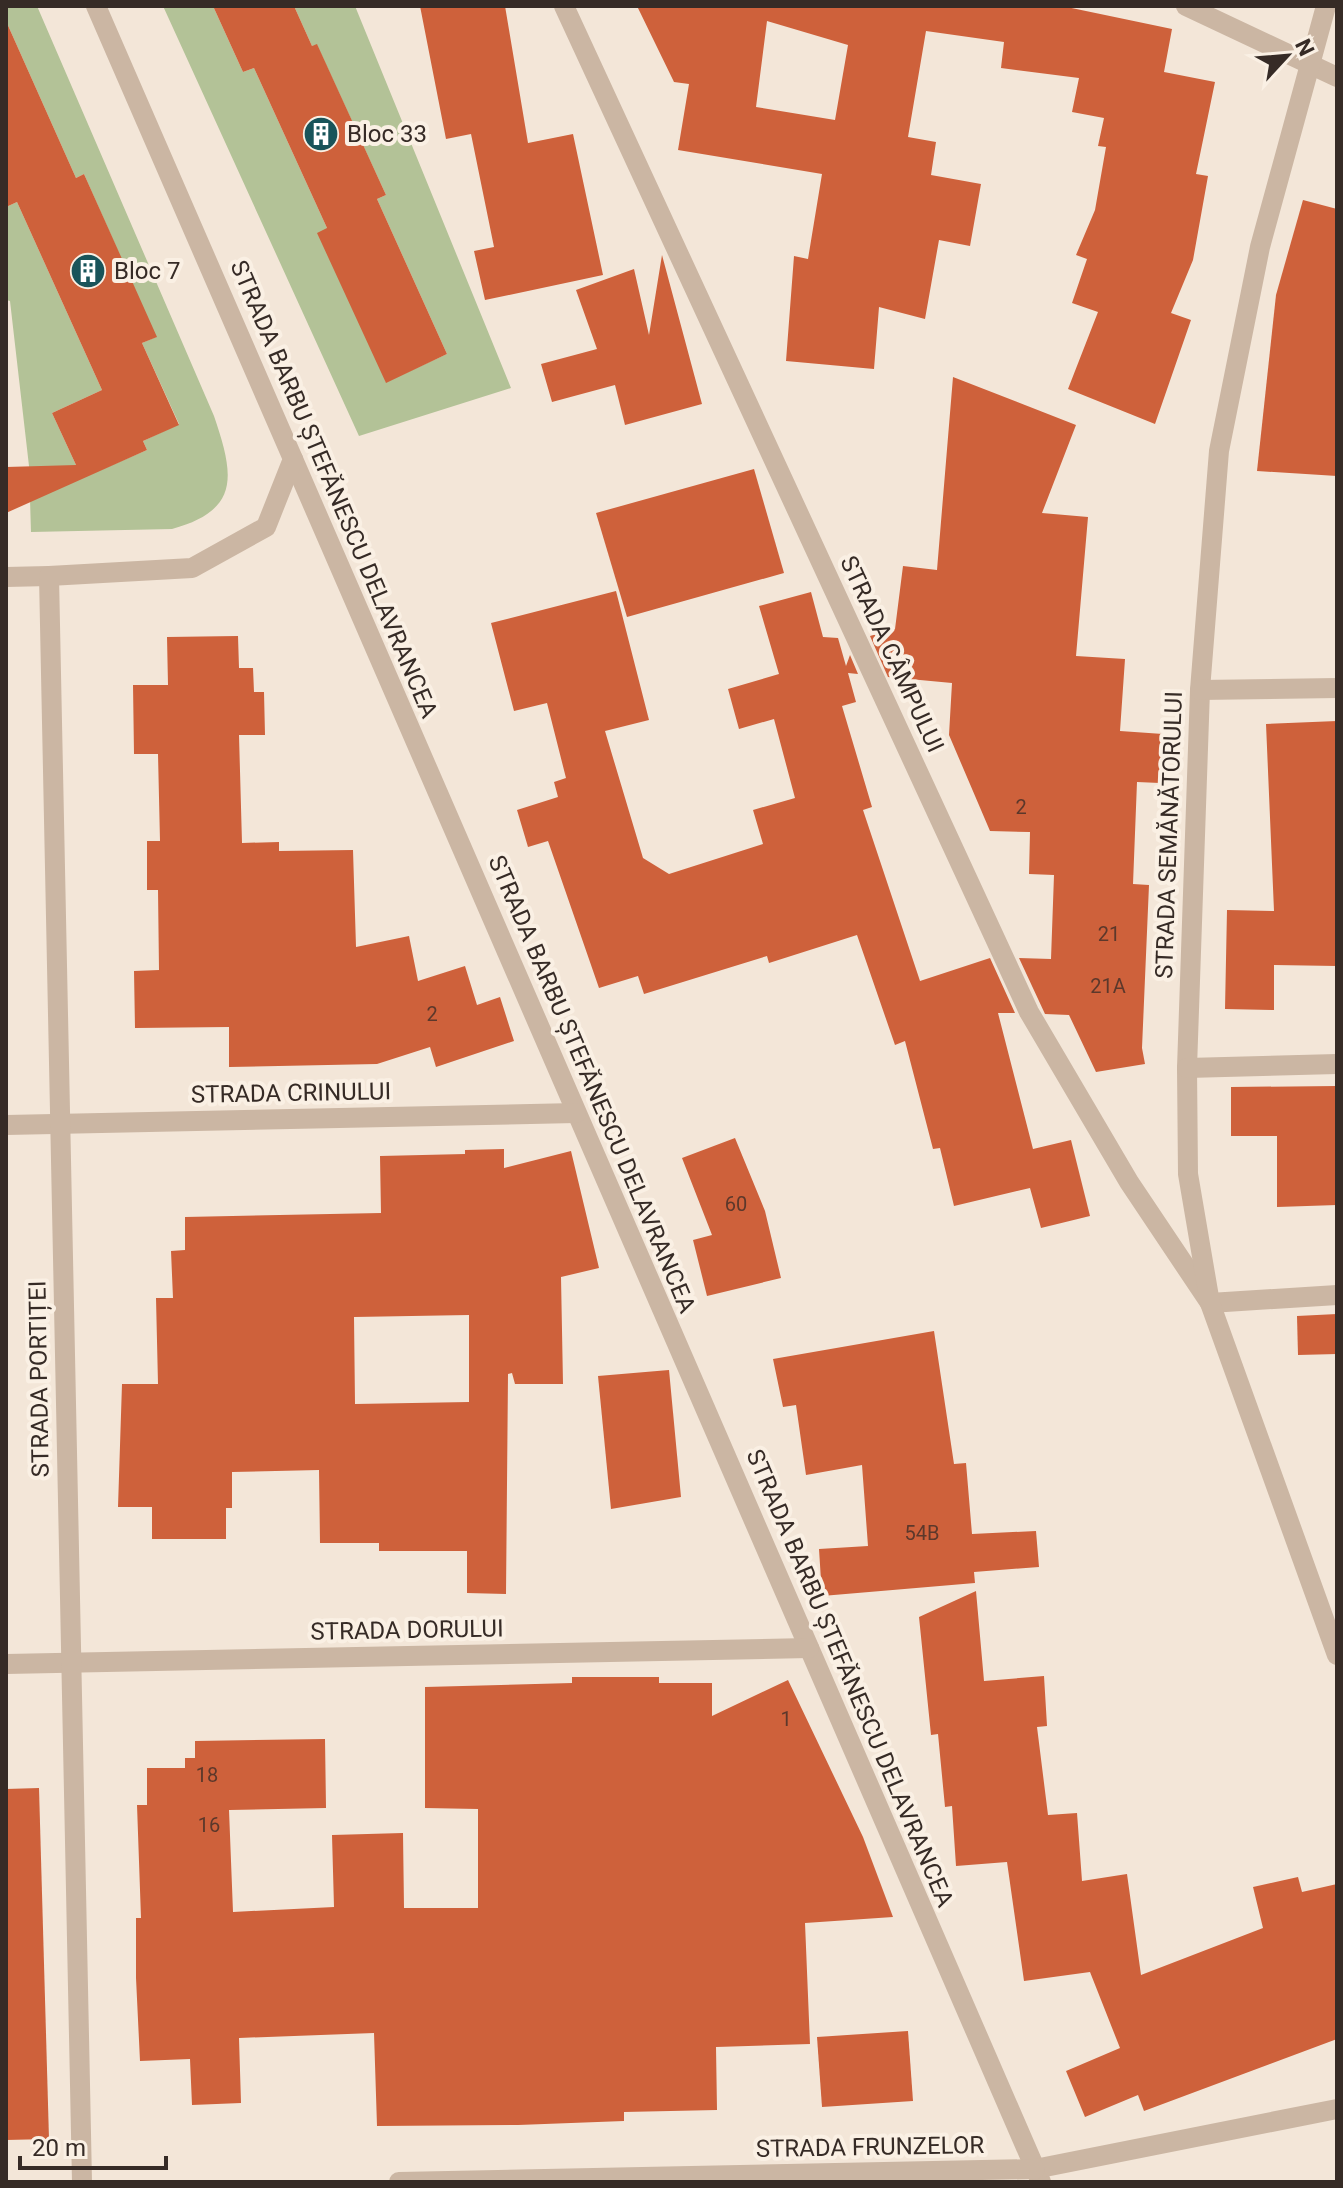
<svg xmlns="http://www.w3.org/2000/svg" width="1343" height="2188" font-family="Roboto,sans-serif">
  <rect width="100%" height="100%" fill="#f3e6d8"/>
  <g fill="#b3c297">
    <path d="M6,6h31l177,410c20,59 27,94 -42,113l-141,3 -2,-66 -19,-165 -4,-1v-98l2,4 9,-4 85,188 -50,23 30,65 65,-28 -4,-9 36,-17 -37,-81 14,-6 -72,-163 -8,4 -70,-157z"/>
    <path d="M163,6h50l30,66 11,-4 73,160 59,154 61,-28 -70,-155 9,-4 -69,-150 -5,1 -18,-40h61l156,382 -152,48z"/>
  </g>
  <g fill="#ce613b" fill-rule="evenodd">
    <path d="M213,6h81l18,40 5,-2 69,151 -9,4 70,155 -61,29 -69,-150 10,-5 -73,-160 -11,4z"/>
    <path d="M420,6h85l23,137 45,-9 30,141 -118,25 -11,-49 20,-4 -23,-113 -25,5z"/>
    <path d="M637,6h425l110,23 -8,43 51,10 -19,92 12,2 -15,84 -22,53 20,7 -36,104 -87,-35 30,-77 -26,-9 15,-44 -11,-4 19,-45 11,-63 -8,-1 6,-28 -32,-6 7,-34 -78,-10 3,-26 -78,-11 -18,106 28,5 -5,33 50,9 -11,62 -31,-6 -14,79 -46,-12 -5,62 -88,-8 8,-105 14,3 14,-85 -144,-24 11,-66 -15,-2zM767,21l81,24 -13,75 -79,-13z"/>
    <path d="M6,21l70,157 8,-4 73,163 -15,6 37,82 -36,16 4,9 -141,63v-46l70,-2 -24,-52 50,-23 -85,-188 -11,5z"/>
    <path d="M1303,200l34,9v267l-80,-5 19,-176z"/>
    <path d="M662,255l40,149 -77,21 -10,-40 -63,17 -11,-38 56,-15 -21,-59 58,-21 15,66z"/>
    <path d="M953,377l123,48 -34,88 46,4 -12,139 49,3 -5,72 43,3 -3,49 -23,-1 -4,102 16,1 -7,163 3,16 -49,8 -27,-57 -24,-1 -26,-56 32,1 3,-84 -25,-1 1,-42 -40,-1 -41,-96 3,-52 -64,-6 -18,-41 25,-7 8,-63 34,4z"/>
    <path d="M754,469l30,104 -157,44 -31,-104z"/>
    <path d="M616,591l33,129 -44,11 38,127 26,16 94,-30 -10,-34 42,-12 -21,-79 -35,10 -11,-40 51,-15 -20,-68 52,-14 12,45 15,1 8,28 4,-11 8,19 -10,-1 8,29 -14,4 30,101 -9,3 57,171 70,-23 25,55h-17l35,136 38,-9 19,76 -49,12 -11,-40 -76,18 -14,-58 -7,1 -28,-108 -10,4 -38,-110 -88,28 -2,-7 -123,38 -6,-18 -39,12 -51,-147 -20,6 -11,-37 41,-13 -4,-15 12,-4 -19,-75 -33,8 -23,-88z"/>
    <path d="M238,636l1,32h14l1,24h10l1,43h-26l3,108 37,-1v9l74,-1 3,97 53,-11 9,45 47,-15 12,39 23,-8 14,44 -78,26 -6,-20 -53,17 -148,3v-40l-94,1 -1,-57 25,-1 -1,-80h-11v-49h13l-2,-87h-24l-1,-69h35l-1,-48z"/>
    <path d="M1337,721v245l-63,-1v45l-49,-1 2,-99 47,1 -8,-187z"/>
    <path d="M1337,1086v119l-60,2v-71h-46v-49z"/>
    <path d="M735,1138l30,73 16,67 -74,18 -14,-56 19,-5 -30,-77z"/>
    <path d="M504,1149v19l67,-17 28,117 -38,9 2,107h-48l-3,-11 -4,1 -2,220 -39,-1v-42h-88v-8h-59l-1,-73 -87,2v36h-6v31h-74v-32h-34l4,-123h36l-2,-86h17l-2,-47 14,-1v-33l196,-4 -1,-57 85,-2v-4zM469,1315v87l-114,2 -1,-87z"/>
    <path d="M1337,1314v40l-39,1 -1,-39z"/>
    <path d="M934,1331l20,133 12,-1 6,71 64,-3 3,36 -65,5 1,11 -153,13 -3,-47 49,-3 -6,-81 -56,10 -10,-70 -13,2 -10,-48z"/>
    <path d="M669,1370l12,127 -70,12 -13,-133z"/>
    <path d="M976,1591l8,90 60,-5 3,50 -10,1 11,88 29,-2 5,68 45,-7 14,101 122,-47 -10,-41 45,-10 4,15 35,-8v155l-193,72 -6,-16 -53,22 -19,-46 54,-23 -30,-76 -66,9 -17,-119 -51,4 -4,-60 -7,1 -7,-73 -7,1 -12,-118z"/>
    <path d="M572,1677h87v6h53v33l76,-36 75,157 30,80 -88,6 5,121 -94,3 1,63 -93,2v9l-106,4 -141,1 -3,-93 -135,5 2,65 -49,2 -2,-46 -50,2 -4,-83v-60h5l-4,-113h10v-37h38v-10h10v-17l130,-2 1,69 -97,2 4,102 101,-5 -2,-72 71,-2 1,75h74v-99l-53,-1v-121l147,-4z"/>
    <path d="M39,1788l10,351 -43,1v-351z"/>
    <path d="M908,2031l5,70 -91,6 -5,-70z"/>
  </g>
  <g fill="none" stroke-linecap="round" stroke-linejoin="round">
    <g stroke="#cbb6a3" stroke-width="20">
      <path d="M564,6l465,1006 100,170 81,121 127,-8"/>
      <path d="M1186,6l151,71"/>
      <path d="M1326,6l-66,241 -41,204 -19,239 -13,378 1,106 22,129 127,352"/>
      <path d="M293,459l748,1723"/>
      <path d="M6,577l43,-1"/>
      <path d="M1200,690l137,-2"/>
      <path d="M1187,1068l150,-4"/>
      <path d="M6,1125l570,-12"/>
      <path d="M6,1664l803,-16"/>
      <path d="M1035,2169l302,-60"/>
    </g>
    <g stroke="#cbb6a3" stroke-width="20">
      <path d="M82,2182l-33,-1606 143,-8 74,-41 27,-68 -197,-453"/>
      <path d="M399,2182l636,-13"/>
    </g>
  </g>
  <defs>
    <symbol id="building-disc" viewBox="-11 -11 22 22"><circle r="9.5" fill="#19545a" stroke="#faf0e4"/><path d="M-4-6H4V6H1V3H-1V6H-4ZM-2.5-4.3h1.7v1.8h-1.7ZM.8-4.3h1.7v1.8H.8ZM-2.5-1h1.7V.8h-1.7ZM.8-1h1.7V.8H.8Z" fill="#fff"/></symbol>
  </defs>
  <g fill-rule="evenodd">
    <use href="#building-disc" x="301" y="114" width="40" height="40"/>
    <use href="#building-disc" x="68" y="251" width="40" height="40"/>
  </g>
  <g text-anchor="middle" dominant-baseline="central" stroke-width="8" stroke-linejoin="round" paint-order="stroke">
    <g font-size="20" fill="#5c382b">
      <text x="1021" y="807">2</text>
      <text x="1109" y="934">21</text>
      <text x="1108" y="986">21A</text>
      <text x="432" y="1014">2</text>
      <text x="736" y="1204">60</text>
      <text x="922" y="1533">54B</text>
      <text x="786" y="1719">1</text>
      <text x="207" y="1775">18</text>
      <text x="209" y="1825">16</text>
    </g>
    <g font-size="24" fill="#362b26" stroke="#faf0e4" text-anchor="start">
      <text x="347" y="134">Bloc 33</text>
      <text x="114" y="271">Bloc 7</text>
    </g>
    <g font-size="24" fill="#362b26" stroke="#faf0e4">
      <text transform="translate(334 489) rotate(67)">STRADA BARBU ȘTEFĂNESCU DELAVRANCEA</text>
      <text transform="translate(892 654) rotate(65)">STRADA CÂMPULUI</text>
      <text transform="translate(1169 835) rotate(-88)">STRADA SEMĂNĂTORULUI</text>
      <text transform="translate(592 1084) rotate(67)">STRADA BARBU ȘTEFĂNESCU DELAVRANCEA</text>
      <text transform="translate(291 1093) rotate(-1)">STRADA CRINULUI</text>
      <text transform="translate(39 1379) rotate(-91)">STRADA PORTIȚEI</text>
      <text transform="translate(407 1630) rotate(-1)">STRADA DORULUI</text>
      <text transform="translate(850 1678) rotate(67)">STRADA BARBU ȘTEFĂNESCU DELAVRANCEA</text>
      <text transform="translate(870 2147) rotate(-1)">STRADA FRUNZELOR</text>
    </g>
  </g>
  <rect width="1343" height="2188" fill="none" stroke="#362b26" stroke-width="16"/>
  <g transform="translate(1287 56) rotate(64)" stroke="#faf0e4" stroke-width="6" paint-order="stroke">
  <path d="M0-6L14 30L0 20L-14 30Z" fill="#362b26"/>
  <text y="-12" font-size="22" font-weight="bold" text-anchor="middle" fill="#362b26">N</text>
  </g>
  <path d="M20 2156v12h146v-12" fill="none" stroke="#362b26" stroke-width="4"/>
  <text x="32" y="2156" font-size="24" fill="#362b26" stroke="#faf0e4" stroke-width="6" paint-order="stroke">20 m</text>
</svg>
